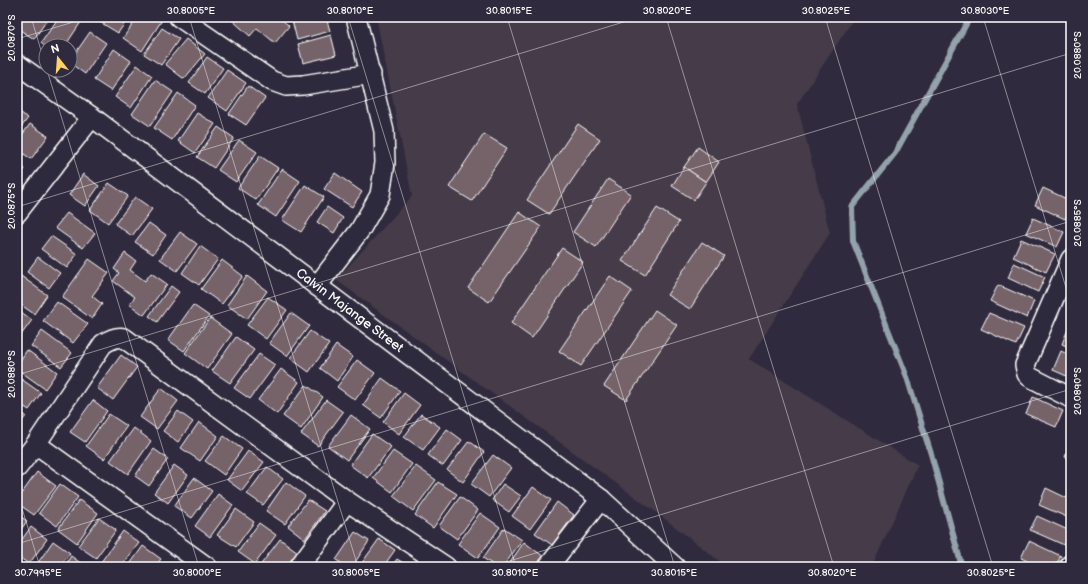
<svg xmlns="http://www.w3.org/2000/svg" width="1088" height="584" font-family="'Balsamiq Sans',sans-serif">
  <rect width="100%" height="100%" fill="#2f2a3d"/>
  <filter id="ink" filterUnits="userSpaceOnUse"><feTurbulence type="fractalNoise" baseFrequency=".025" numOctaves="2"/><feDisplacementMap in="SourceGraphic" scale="8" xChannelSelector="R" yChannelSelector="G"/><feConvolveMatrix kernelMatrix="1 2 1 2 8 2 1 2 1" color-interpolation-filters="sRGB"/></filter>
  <g filter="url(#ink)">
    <path fill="#443b4a" d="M376,17h479l-58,87 33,129 -81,126 169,106 -46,102h-145l-70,-54 -321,-233 76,-84z"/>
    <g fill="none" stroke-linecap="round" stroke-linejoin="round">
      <path stroke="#93a2ab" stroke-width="6" d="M962,567l-31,-113 -24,-77 -54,-136 -1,-34 43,-54 75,-136"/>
    </g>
    <g fill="#756369" stroke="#fff">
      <path d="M24,17h25l-15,22 -17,-11z"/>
      <path d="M59,17h15l7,5 -16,24 -19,1 -5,-4z"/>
      <path d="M104,17h25l-11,16 -18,-11z"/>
      <path d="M138,17h20l4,3 -20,31 -19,-13z"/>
      <path d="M234,17h45l10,9 -14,17 -18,-15 -7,8 -18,-16z"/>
      <path d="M305,17h21l4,14 -33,9 -5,-20z"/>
      <path d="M162,28l17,11 -18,26 -17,-11z"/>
      <path d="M90,32l16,11 -21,31 -15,-11v-2z"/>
      <path d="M331,35l5,20 -33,8 -5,-19z"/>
      <path d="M186,39l19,15 -21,25 -19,-15z"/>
      <path d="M114,49l17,12 -20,30 -17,-11z"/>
      <path d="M207,57l16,11 -18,26 -16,-11z"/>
      <path d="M137,65l15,11 -21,32 -16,-11z"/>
      <path d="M227,70l19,13 -19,28 -19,-13z"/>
      <path d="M155,80l18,12 -23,34 -18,-12z"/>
      <path d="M248,86l17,12 -19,27 -17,-11z"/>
      <path d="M178,93l17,12 -23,35 -18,-12z"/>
      <path d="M17,110l11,8 -11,15z"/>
      <path d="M197,113l18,11 -20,29 -17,-12z"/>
      <path d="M30,124l18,12 -17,23 -14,-10v-7z"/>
      <path d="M578,124l22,15 -51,75 -22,-14z"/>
      <path d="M218,127l16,11 -20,30 -17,-11z"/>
      <path d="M484,134l23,14 -35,53 -23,-14z"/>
      <path d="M239,140l18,12 -21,30 -18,-12z"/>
      <path d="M698,147l21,15 -13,20 -22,-15z"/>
      <path d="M260,156l18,12 -22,32 -18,-12z"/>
      <path d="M17,163l8,6 -8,10z"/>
      <path d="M684,167l22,15 -12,18 -22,-14z"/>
      <path d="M282,169l18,12 -24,36 -18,-12z"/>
      <path d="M335,173l27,19 -10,15 -28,-18z"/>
      <path d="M83,174l16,12 -14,20 -16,-11z"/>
      <path d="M608,179l23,15 -35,53 -23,-15z"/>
      <path d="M109,183l19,13 -20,27 -18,-13z"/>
      <path d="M305,185l19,12 -23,35 -19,-12z"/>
      <path d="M1043,188l28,13v6l-6,12 -30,-14z"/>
      <path d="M135,197l17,12 -20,27 -17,-12z"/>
      <path d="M327,207l16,11 -9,15 -17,-11z"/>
      <path d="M657,208l22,14 -34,53 -23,-14z"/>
      <path d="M519,212l22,15 -52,75 -21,-14z"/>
      <path d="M67,213l28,20 -12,15 -28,-20z"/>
      <path d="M1033,218l31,14 -7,15 -31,-14z"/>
      <path d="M149,223l17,12 -13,19 -18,-12z"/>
      <path d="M180,232l17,12 -20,27 -17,-12z"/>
      <path d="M51,236l26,18 -10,14 -26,-19z"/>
      <path d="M1021,239l34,15 -9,18 -33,-15z"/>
      <path d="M702,242l22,14 -34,53 -23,-14z"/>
      <path d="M200,246l18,13 -19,26 -17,-12z"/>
      <path d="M562,248l21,14 -51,76 -21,-15z"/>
      <path d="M125,253l11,8 -6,9 15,11 6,-8 16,11 -23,31 -15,-11 6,-7 -22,-16 6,-8 -5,-4z"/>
      <path d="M38,257l22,16 -11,15 -22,-16z"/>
      <path d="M89,259l20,14 -17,23 10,8 -10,15 -30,-22z"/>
      <path d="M222,260l21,16 -21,28 -21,-15z"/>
      <path d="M1014,263l31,14 -7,15 -30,-14z"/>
      <path d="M21,276l26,19 -13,19 -17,-12v-21z"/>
      <path d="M247,276l20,15 -20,28 -20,-14z"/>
      <path d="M610,276l22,15 -51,75 -22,-15z"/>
      <path d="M998,285l36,16 -7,17 -37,-17z"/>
      <path d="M171,286l8,6 -22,30 -8,-6z"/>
      <path d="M268,297l19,13 -21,29 -19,-14z"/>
      <path d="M57,302l31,22 -15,19 -30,-22z"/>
      <path d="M193,305l16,11 -25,35 -16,-11z"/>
      <path d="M17,309l15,11 -11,15 -4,-3z"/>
      <path d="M655,310l22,15 -51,75 -22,-14z"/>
      <path d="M291,313l18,13 -22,30 -18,-13z"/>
      <path d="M989,313l35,15 -8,17 -35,-16z"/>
      <path d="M210,318l22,16 -25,35 -22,-16z"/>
      <path d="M1068,329l3,2v17l-9,-4z"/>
      <path d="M42,331l30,22 -11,14 -30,-21z"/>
      <path d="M310,331l19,13 -20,28 -19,-14z"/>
      <path d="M236,337l18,13 -24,33 -18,-12z"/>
      <path d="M336,345l17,12 -16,24 -17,-13z"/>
      <path d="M27,350l30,22 -12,17 -28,-20v-4z"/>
      <path d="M1061,351l10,5v22l-18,-8z"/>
      <path d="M259,354l16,11 -25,34 -16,-11z"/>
      <path d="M121,355l16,12 -24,33 -16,-12z"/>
      <path d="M357,360l18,13 -20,27 -18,-13z"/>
      <path d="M281,369l18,13 -22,32 -19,-14z"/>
      <path d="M17,376l24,17 -12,17 -12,-8z"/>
      <path d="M382,378l18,13 -19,27 -18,-13z"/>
      <path d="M306,385l17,12 -22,32 -18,-13z"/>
      <path d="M161,388l17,13 -21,28 -17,-12z"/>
      <path d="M404,393l16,12 -21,29 -16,-12z"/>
      <path d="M1033,397l30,14 -7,16 -30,-13z"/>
      <path d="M93,400l14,11 -22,31 -15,-10z"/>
      <path d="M326,400l17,12 -25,34 -17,-12z"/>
      <path d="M17,409l9,7 -9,12z"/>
      <path d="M178,411l15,11 -15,20 -15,-11z"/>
      <path d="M109,414l18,12 -23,33 -18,-13z"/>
      <path d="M421,414l19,13 -17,23 -19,-13z"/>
      <path d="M351,415l19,14 -23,31 -19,-14z"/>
      <path d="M199,422l19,14 -18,25 -19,-13z"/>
      <path d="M134,428l17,13 -23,33 -18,-13z"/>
      <path d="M447,429l15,11 -19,26 -15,-11z"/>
      <path d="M372,434l19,13 -23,31 -18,-13z"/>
      <path d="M224,436l18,13 -18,26 -19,-14z"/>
      <path d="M469,441l15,11 -21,30 -16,-12z"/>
      <path d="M1071,443v17l-6,-3z"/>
      <path d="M154,449l14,10 -19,27 -14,-10z"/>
      <path d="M248,451l16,11 -22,29 -15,-11z"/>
      <path d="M393,451l19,13 -20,28 -19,-14z"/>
      <path d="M493,455l18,13 -22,29 -18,-13z"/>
      <path d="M174,465l14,10 -20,28 -14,-10z"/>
      <path d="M416,466l20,14 -23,31 -20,-15z"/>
      <path d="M267,467l16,12 -20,26 -16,-11z"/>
      <path d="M37,472l19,14 -22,29 -17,-12v-3z"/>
      <path d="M194,478l18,13 -20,27 -18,-12z"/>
      <path d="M286,482l19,14 -20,28 -19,-13z"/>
      <path d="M438,482l19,12 -24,34 -18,-13z"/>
      <path d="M60,484l18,13 -21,29 -18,-13z"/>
      <path d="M503,484l18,12 -12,16 -17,-12z"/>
      <path d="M533,487l18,13 -21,29 -18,-13z"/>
      <path d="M1046,488l25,12v14l-2,4 -30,-13z"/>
      <path d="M218,494l15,11 -23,32 -15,-11z"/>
      <path d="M460,497l18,13 -21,29 -18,-13z"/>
      <path d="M79,500l19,13 -21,30 -19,-14z"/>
      <path d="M308,500l17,11 -20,28 -17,-13z"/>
      <path d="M557,502l17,13 -22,30 -17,-12z"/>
      <path d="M236,509l18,13 -18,25 -19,-12z"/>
      <path d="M480,513l20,14 -22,31 -20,-14z"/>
      <path d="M17,514l10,7 -10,14z"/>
      <path d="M1037,516l33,15 -6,14 -34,-15z"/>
      <path d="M99,518l17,12 -20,28 -18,-12z"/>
      <path d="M259,523l17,12 -21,29 -17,-12z"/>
      <path d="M31,527l16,12 -18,25 -12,-8v-10z"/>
      <path d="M504,528l18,12 -19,27h-7l-13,-9z"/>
      <path d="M123,531l16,12 -18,24h-13l-7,-5z"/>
      <path d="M355,532l14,9 -17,26h-4l-12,-7z"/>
      <path d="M280,539l18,13 -11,15h-28z"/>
      <path d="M379,539l16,11 -12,17h-24z"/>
      <path d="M53,541l17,12 -10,14h-25z"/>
      <path d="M1029,541l32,15 -6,11h-14l-20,-9z"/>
      <path d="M524,542l20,15 -8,10h-29z"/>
      <path d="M143,546l18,13 -6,8h-27z"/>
      <path d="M71,556l15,11h-22z"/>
      <path d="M397,559l13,8h-19z"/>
    </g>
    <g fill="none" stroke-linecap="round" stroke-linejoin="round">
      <defs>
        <g id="street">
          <path d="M179,17l93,64 14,5 17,-1 68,-11"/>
          <path id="s1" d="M17,64l75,53 509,382 74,68"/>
          <path d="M17,213l75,-96"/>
          <path d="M1071,259l-46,106 2,9 3,3 41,21"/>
          <path d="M317,286l43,-56 20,-35 5,-32 -1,-32 -28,-114"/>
          <path d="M36,444l171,123"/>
          <path d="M17,468l19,-24 67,-100c6,-4 14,-8 21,-6l223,163 99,66"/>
          <path d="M299,567l48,-66"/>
          <path d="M548,567l53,-68"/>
          <path d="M1070,567l1,-3"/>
        </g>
      </defs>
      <use href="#street" stroke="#fff" stroke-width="22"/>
      <use href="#street" stroke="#2f2a3d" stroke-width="19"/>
    </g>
  </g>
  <path fill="none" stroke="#fff" stroke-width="1" stroke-opacity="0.45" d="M31,17l15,50M189,17l169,550M348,17l168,550M507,17l168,550M666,17l168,550M825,17l168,550M983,17l88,287M17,39l73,-22M47,70l152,497M17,207l623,-190M17,375l1054,-322M17,492l23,75M17,544l1054,-323M490,567l581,-178M1040,567l31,-10"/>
  <g text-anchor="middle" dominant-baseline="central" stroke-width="4" stroke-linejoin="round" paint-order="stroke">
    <g font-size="13" fill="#fff" stroke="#2f2a3d">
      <text stroke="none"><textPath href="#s1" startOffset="414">Calvin Majange Street</textPath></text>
    </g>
  </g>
  <rect width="1088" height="584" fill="none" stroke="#2f2a3d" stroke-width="44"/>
  <g transform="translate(58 58) rotate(343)"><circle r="19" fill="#2f2a3d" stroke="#827f8b"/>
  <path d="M0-3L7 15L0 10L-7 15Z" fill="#ffd166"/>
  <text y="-6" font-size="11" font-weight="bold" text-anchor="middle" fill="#ffffff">N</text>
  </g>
  <rect x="22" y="22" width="1044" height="540" fill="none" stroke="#fff" stroke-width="1.5"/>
  <g font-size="10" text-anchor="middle" fill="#fff">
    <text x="191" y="14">30.8005°E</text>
    <text x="350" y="14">30.8010°E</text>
    <text x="509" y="14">30.8015°E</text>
    <text x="667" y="14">30.8020°E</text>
    <text x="826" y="14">30.8025°E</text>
    <text x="985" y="14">30.8030°E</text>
    <text transform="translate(11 38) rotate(-90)" y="4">20.0870°S</text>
    <text transform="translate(1077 55) rotate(-90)" y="4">20.0880°S</text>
    <text transform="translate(11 206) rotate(-90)" y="4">20.0875°S</text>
    <text transform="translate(1077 223) rotate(-90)" y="4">20.0885°S</text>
    <text transform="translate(11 374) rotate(-90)" y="4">20.0880°S</text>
    <text transform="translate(1077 391) rotate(-90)" y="4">20.0890°S</text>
    <text x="38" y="576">30.7995°E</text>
    <text x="197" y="576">30.8000°E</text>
    <text x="356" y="576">30.8005°E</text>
    <text x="515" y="576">30.8010°E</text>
    <text x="674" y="576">30.8015°E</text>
    <text x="832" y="576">30.8020°E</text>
    <text x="991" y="576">30.8025°E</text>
  </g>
</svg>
